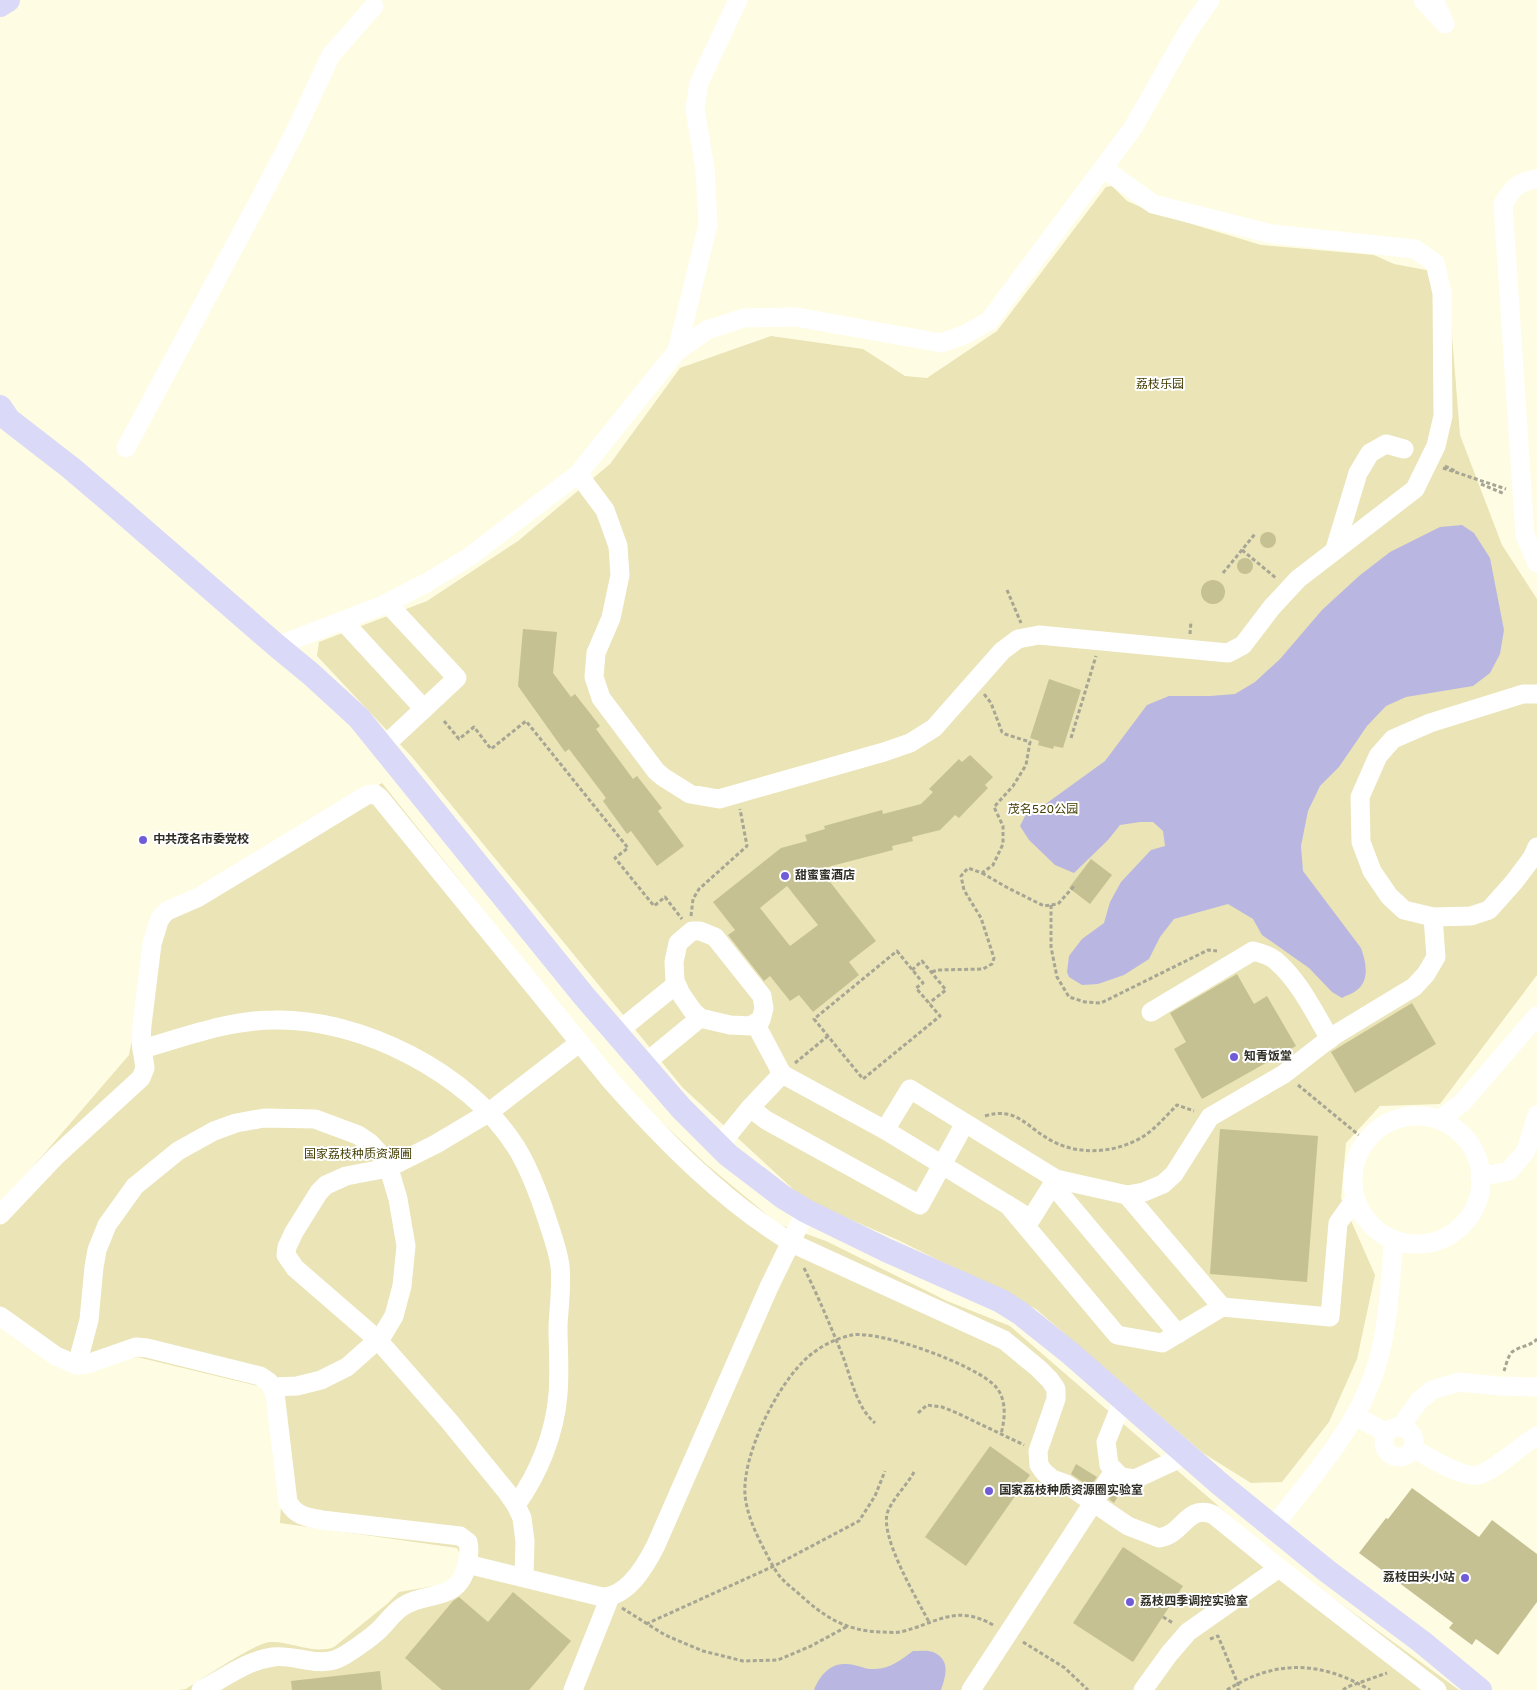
<svg xmlns="http://www.w3.org/2000/svg" width="1537" height="1690" font-family="Overpass,'Noto Sans SC',sans-serif">
  <rect width="100%" height="100%" fill="#fffce4"/>
  <g fill="#eae4b6">
    <path d="M1112,186l15,15 25,11 109,33 113,10 20,9 53,10 13,161 42,110 35,54v376l-97,129 -60,2 -34,37 -5,55 34,77 -18,84 -28,63 -47,60 -31,1 -48,-30 -167,-144 -138,-69 -93,-40 -122,-112 -271,-331 -95,-101 2,-14 108,-41 91,-60 92,-77 70,-96 91,-32 92,13 42,27 22,2 70,-47 109,-144z"/>
    <path d="M382,783l189,237 68,81 67,63 72,60 48,17 121,60 63,25 271,234 178,130h-1281l8,-1c15,-9 69,-46 84,-47 22,-1 43,13 64,5l53,-43 12,-12 53,-9 12,-21 -7,-14 -177,-25 1,-17 -15,-118 -129,-31 -64,14 -73,-45v-121l129,-150 28,-144 33,-13z"/>
  </g>
  <g fill="#b9b7e2">
    <path d="M1462,525l12,8 16,25 14,72 -4,24 -10,19 -17,13 -67,11 -20,9 -19,20 -28,41 -19,19 -12,25 -7,35 2,25 58,77c5,14 9,32 -4,42 -4,4 -11,5 -15,8l-10,-6 -23,-24 -47,-33 -9,-16 -25,-15 -54,15 -14,18 -11,22 -25,16 -26,9 -16,1 -13,-8 -2,-5 2,-16 13,-17 22,-16 6,-21 11,-20 30,-32 14,-4 -2,-15 -10,-9h-13l-20,3 -12,15 -34,33 -19,-8 -26,-25 -9,-14 6,-12 21,-11 58,-42 42,-56 22,-9h41l25,-2 20,-12 25,-23 42,-49 37,-34 31,-24 50,-25z"/>
    <path d="M913,1651c6,0 15,-1 20,1 18,8 13,24 8,38h-127c5,-13 15,-26 30,-26 11,-1 21,6 31,5 15,0 27,-10 38,-18z"/>
  </g>
  <g fill="#c6c193" fill-rule="evenodd">
    <circle cx="1268" cy="540" r="8"/>
    <circle cx="1245" cy="566" r="8"/>
    <circle cx="1213" cy="592" r="12"/>
    <path d="M523,629l34,3 -4,41 18,24 4,-3 25,32 -4,3 37,50 4,-3 25,32 -4,3 26,35 -27,20 -26,-35 -4,3 -24,-33 3,-3 -37,-49 -4,3 -47,-66z"/>
    <path d="M1049,679l32,11 -18,58 -9,-2 -1,3 -15,-4 1,-4 -9,-3z"/>
    <path d="M970,755l23,22 -8,8 3,3 -29,30 -4,-3 -15,15 -28,7 1,4 -21,5 1,4 -73,19 56,72 -27,21 10,13 -46,37 -14,-17 -9,6 -20,-25 -6,5 -36,-46 7,-5 -22,-28 68,-54 26,-7 -2,-6 20,-6 -1,-3 58,-16 1,4 38,-10 12,-12 -4,-3 30,-30 3,3zM787,886l31,39 -28,21 -30,-38z"/>
    <path d="M1091,859l21,16 -22,29 -21,-16z"/>
    <path d="M1237,974l17,30 13,-8 29,50 -94,53 -28,-50 12,-7 -16,-29z"/>
    <path d="M1412,1003l24,41 -81,49 -24,-41z"/>
    <path d="M1220,1129l98,7 -11,146 -97,-8z"/>
    <path d="M990,1446l40,29 -64,91 -41,-29z"/>
    <path d="M1076,1464l21,13 -7,10 -19,-13z"/>
    <path d="M1116,1488l5,3 -7,12 -5,-4z"/>
    <path d="M1412,1488l67,49 13,-17 45,34v48l-39,53 -22,-16 -4,6 -23,-17 4,-5 -94,-70 27,-35 2,1z"/>
    <path d="M1123,1547l60,39 -50,76 -60,-39z"/>
    <path d="M513,1592l58,49 -42,49h-87l-37,-32 48,-57 6,-4 29,25z"/>
    <path d="M380,1671l2,19h-90l-1,-9z"/>
  </g>
  <g fill="none" stroke-linecap="round" stroke-linejoin="round">
    <g stroke="#a7a593" stroke-width="3" stroke-dasharray="4 2.5" stroke-linecap="butt">
      <path d="M1445,466l12,6"/>
      <path d="M1443,468l63,21"/>
      <path d="M1481,484l24,10"/>
      <path d="M1242,550l34,28"/>
      <path d="M1223,573l32,-39"/>
      <path d="M1007,590l14,33"/>
      <path d="M1190,634l1,-13"/>
      <path d="M444,721l15,18 15,-12 17,22 35,-28 102,127 -13,10 39,48 11,-9 17,22"/>
      <path d="M1071,738l25,-82"/>
      <path d="M982,873l26,15 36,18 14,-2 17,-19"/>
      <path d="M1051,905v42l6,30 12,20 16,5 16,1 107,-53 9,1"/>
      <path d="M691,916l2,-17 6,-10 48,-43 -7,-37"/>
      <path d="M897,951l26,32 -7,5 24,28 -77,63 -49,-60z"/>
      <path d="M912,970l10,-9 24,29 -17,13"/>
      <path d="M932,972l5,-2 46,-1 9,-5 2,-6 -13,-40 -17,-28 -3,-14 7,-8 14,5 11,-8 10,-21v-18l-9,-19 19,-21 13,-21 4,-23 -25,-8 -3,-2 -11,-29 -7,-9"/>
      <path d="M795,1063l33,-27"/>
      <path d="M1298,1085l68,56"/>
      <path d="M985,1116c32,-10 42,12 67,25 28,15 65,12 92,-5 12,-8 23,-21 33,-31l17,6"/>
      <path d="M804,1268c14,28 26,57 38,86 9,23 14,53 33,69"/>
      <path d="M1504,1371c2,-6 4,-15 8,-19 8,-6 19,-6 25,-13"/>
      <path d="M918,1413l9,-8 15,2 15,6 67,32"/>
      <path d="M914,1472c-7,13 -20,25 -26,39 -10,23 29,88 41,111"/>
      <path d="M622,1608l43,27 38,16 40,10 35,-1 33,-14 37,-20"/>
      <path d="M1163,1617l10,6"/>
      <path d="M646,1624l128,-58 85,-45 16,-25 10,-25"/>
      <path d="M993,1625c-38,-22 -57,-1 -93,7 -6,1 -13,0 -19,0 -36,-1 -58,-16 -83,-39 -7,-6 -15,-12 -20,-19 -5,-7 -9,-15 -13,-23 -9,-17 -18,-36 -20,-56 -3,-41 33,-112 63,-138 12,-11 29,-19 44,-22 28,-5 125,30 144,52 11,13 9,32 5,47"/>
      <path d="M1210,1639l8,-3 20,48v6"/>
      <path d="M1023,1642l42,26 23,22"/>
      <path d="M1227,1690c49,-31 94,-29 143,0"/>
      <path d="M1343,1690l4,-3 40,-14"/>
    </g>
    <g stroke="#fff" stroke-width="19">
      <path d="M1423,0l22,24 -11,-24"/>
      <path d="M1537,179c-20,3 -24,9 -34,25l22,331 12,28"/>
      <path d="M677,351l31,-126 -3,-56 -10,-60 4,-26 39,-83"/>
      <path d="M126,448l136,-253 33,-63 36,-77 43,-49"/>
      <path d="M578,474l27,36 13,36 2,29 -9,43 -15,35 -2,24 7,21 55,73 7,6 27,17 29,5 165,-47 26,-9 24,-15 68,-77 16,-12 21,-4 189,18 15,-8 29,-38 26,-28 117,-90 21,-43 7,-30 -1,-123 -7,-30 -20,-14 -143,-15 -119,-30 -50,-36"/>
      <path d="M1335,549l23,-76 12,-20 16,-9 18,5"/>
      <path d="M343,621l81,88"/>
      <path d="M277,646l106,-41 45,-23 41,-25 109,-83 99,-123 30,-21 37,-12 52,-1 145,26 23,-8 25,-14 144,-193 54,-95 23,-33"/>
      <path d="M1537,694h-14l-93,29 -37,16 -15,17 -18,41 1,45 11,29 17,25 15,14 29,7 38,-1 18,-6 25,-28 18,-24 5,-11"/>
      <path d="M383,747l74,-69 -70,-75"/>
      <path d="M692,931h8l15,6 47,59 2,12 -3,12 -10,6 -21,-1 -30,-7 -8,-8 -11,-16 -6,-13 -1,-19 4,-19z"/>
      <path d="M1151,1012l102,-61c8,2 16,4 22,9 24,20 39,52 55,79"/>
      <path d="M755,1023l27,51"/>
      <path d="M616,1033l57,-46"/>
      <path d="M142,1049c43,-12 87,-29 132,-29 87,-2 195,53 242,127 13,21 22,45 30,69 5,16 12,34 14,50 2,20 -1,41 -2,60 0,23 2,46 0,68 -3,39 -19,79 -42,111"/>
      <path d="M643,1065l57,-47"/>
      <path d="M750,1108l16,12 154,85 45,-82"/>
      <circle cx="1417" cy="1180" r="64"/>
      <path d="M1439,1120l23,-17 75,-87"/>
      <path d="M885,1130l25,-41 146,90 71,16 17,-3 19,-8 11,-10 36,-57 74,-43 49,-38 81,-49 12,-13 10,-17 -3,-40"/>
      <path d="M719,1146l31,-38 32,-34 103,56 146,89 25,-40"/>
      <path d="M1480,1177l29,-6 17,-20 11,-36"/>
      <path d="M1053,1185l125,149"/>
      <path d="M1008,1205l109,130 45,8 60,-36 -95,-112"/>
      <path d="M0,1215l56,-59 85,-78 4,-10 -4,-26 1,-17 10,-81 7,-23 3,-5 5,-5 32,-14 168,-102 8,-1 5,4 231,283c53,60 116,124 185,164l208,95 34,28 12,12 6,9v10l-18,52 1,14 5,7 8,7 14,5 62,42 31,12c24,-3 28,-35 55,-23l65,53 158,122"/>
      <path d="M1222,1307l108,10 8,-94 17,-24"/>
      <path d="M0,1316l56,40 21,9 10,-1 49,-17 11,1 113,28 9,6 6,11 13,109c8,14 18,15 34,18l138,16 8,6c2,8 1,14 -1,22 -8,40 -41,26 -65,43 -8,5 -15,15 -22,22 -8,8 -33,26 -43,30 -20,8 -44,-5 -64,-2 -28,4 -48,21 -72,33"/>
      <path d="M77,1365l12,-45 5,-53 3,-17 10,-25 28,-39 43,-35 36,-20 22,-8 28,-5 51,1 43,16 12,8 11,12 9,17 8,27 8,47 -4,40 -8,30 -12,20 -35,31 -26,13 -24,6 -24,1"/>
      <path d="M1123,1400l-17,42 3,23 12,12 14,2 52,-24"/>
      <path d="M1355,1416l32,17"/>
      <circle cx="1399" cy="1442" r="15"/>
      <path d="M1400,1427l19,-26 13,-11 27,-8 40,4 38,1"/>
      <path d="M1413,1448c13,8 51,31 65,27 15,-3 43,-30 59,-39"/>
      <path d="M1273,1527c40,-52 87,-102 105,-166 11,-39 12,-81 16,-121"/>
      <path d="M467,1564l135,33c26,0 44,-32 54,-52l113,-258 37,-76"/>
      <path d="M524,1577l1,-36 -3,-23 -6,-13 -9,-13 -58,-71 -71,-81 -83,-72 -9,-13 1,-8 7,-15 25,-40 7,-7 20,-9 42,-8 48,-24 52,-31 91,-70"/>
      <path d="M573,1690l37,-93"/>
      <path d="M971,1690l143,-219"/>
      <path d="M1143,1690l26,-36 19,-22 91,-64"/>
    </g>
    <g stroke="#dad9f7" stroke-width="24">
      <path d="M0,5l8,-5"/>
      <path d="M0,407l9,13 62,48 54,46 152,132 34,28 48,44 225,278 97,112 47,47 55,42 23,14 80,39 115,51 19,12 50,40 150,131 107,87 95,71 58,48"/>
    </g>
  </g>
  <g fill="#705cd6" stroke="#fff" stroke-width="2">
    <circle cx="143" cy="840" r="5"/>
    <circle cx="785" cy="876" r="5"/>
    <circle cx="1234" cy="1057" r="5"/>
    <circle cx="989" cy="1491" r="5"/>
    <circle cx="1465" cy="1578" r="5"/>
    <circle cx="1130" cy="1602" r="5"/>
  </g>
  <g text-anchor="middle" dominant-baseline="central" stroke-width="4" stroke-linejoin="round" paint-order="stroke">
    <g font-size="12" fill="#433d02" stroke="#fff">
      <text x="1160" y="385">荔枝乐园</text>
      <text x="1043" y="810">茂名520公园</text>
      <text x="358" y="1155">国家荔枝种质资源圃</text>
    </g>
    <g font-size="12" font-weight="bold" fill="#2f2e25" stroke="#fff" text-anchor="start">
      <text x="153" y="840">中共茂名市委党校</text>
      <text x="795" y="876">甜蜜蜜酒店</text>
      <text x="1244" y="1057">知青饭堂</text>
      <text x="999" y="1491">国家荔枝种质资源圈实验室</text>
      <text x="1455" y="1578" text-anchor="end">荔枝田头小站</text>
      <text x="1140" y="1602">荔枝四季调控实验室</text>
    </g>
  </g>
</svg>
